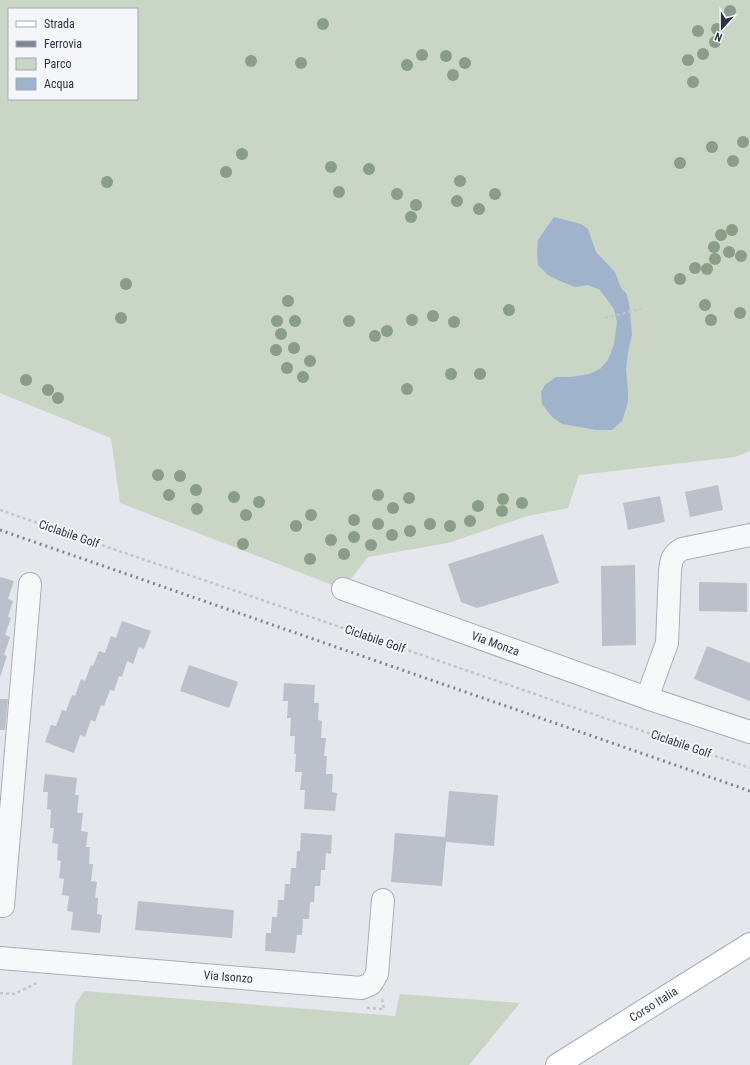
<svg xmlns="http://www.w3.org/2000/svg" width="750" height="1065" font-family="'Roboto Condensed',sans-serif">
  <rect width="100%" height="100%" fill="#e4e7ec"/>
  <g fill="#c9d6c5" fill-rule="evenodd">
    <path d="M0,0h750v451l-15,6 -156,18 -11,33 -40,8 -80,27 -80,14 -25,32 -223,-86 -9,-65 -111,-45zM9,9h128v90h-128z"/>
    <path d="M84,991l311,25 5,-22 120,9 -51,62h-397l3,-60z"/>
  </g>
  <path fill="#9fb4cc" d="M554,217l27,7 7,5 8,23 19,20 6,16 5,5 3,10 3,31 -4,19 -2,17 2,21v11l-6,19 -10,9h-15l-35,-6 -10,-7 -10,-13 -1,-12 4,-7 11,-8h15l18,-3 11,-5 8,-9 6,-16 3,-22 -3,-13 -14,-19 -12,-5 -13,2 -15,-6 -12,-6 -10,-10 -1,-13 1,-12z"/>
  <g fill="#bbc0ca">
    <path d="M718,485l5,25 -33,7 -5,-25z"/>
    <path d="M660,496l5,26 -37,8 -5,-27z"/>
    <path d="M543,534l16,49 -82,25 -16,-6 -13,-38z"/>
    <path d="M635,565l1,80 -34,1 -1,-80z"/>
    <path d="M0,577l14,4 -6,18 5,2 -5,16 3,1 -6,17 5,2 -6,18 3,1 -7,21z"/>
    <path d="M699,582l48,1v29l-48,-1z"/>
    <path d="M122,621l29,10 -7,18 -5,-2 -6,17 -6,-3 -5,16 -3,-1 -5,15 -4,-1 -6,16 -3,-1 -6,17 -4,-2 -6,17 -5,-2 -6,18 -29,-11 6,-17 5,1 6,-16 4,1 6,-16 3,1 6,-17 4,2 6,-16 2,1 6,-15 6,2 6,-17 5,2z"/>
    <path d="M707,646l43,17v38l-56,-22z"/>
    <path d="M189,665l49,17 -9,26 -49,-17z"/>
    <path d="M284,683l31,2 -1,18h5l-1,17 4,1 -1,17h5l-2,18h3l-1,18h7l-1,18 5,1 -2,18 -31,-2 1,-19h-5l2,-18h-7l1,-18h-2l1,-18h-5l1,-18h-4l1,-17h-5z"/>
    <path d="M0,699h8l-3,31h-5z"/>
    <path d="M45,774l32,4 -2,17h4l-2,18h6l-2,18 7,1 -2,15h4l-1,17h4l-2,17 6,1 -2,16h3l-1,16 5,1 -2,18 -29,-3 2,-18 -6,-1 2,-15 -7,-1 2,-16 -5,-1 2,-17 -4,-1 1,-16 -6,-1 2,-15h-4l1,-18 -4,-1 1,-17h-5z"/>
    <path d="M449,791l49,4 -4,51 -48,-4 -4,44 -51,-4 4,-49 50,4z"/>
    <path d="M301,833l31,2 -1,19 -5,-1 -1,17h-4l-1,16h-5l-1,16h-4l-1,17h-6l-1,16h-5l-2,18 -30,-2 1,-18h5l1,-16h5l1,-17h6l1,-16h5l1,-16h5l1,-17h3z"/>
    <path d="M138,901l96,9 -2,28 -97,-8z"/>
  </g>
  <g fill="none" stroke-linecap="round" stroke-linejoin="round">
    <defs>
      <g id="minor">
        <path id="s1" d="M343,589l304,109 103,34"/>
        <path d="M647,698l20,-55 3,-72c1,-11 2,-16 12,-22l68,-14"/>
        <path d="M3,906l27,-322"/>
        <path id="s2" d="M0,958l361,30 10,-4 6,-10 6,-74"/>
      </g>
      <g id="major">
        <path id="s3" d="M557,1065l193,-121"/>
      </g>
    </defs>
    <use href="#minor" stroke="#a9aeb7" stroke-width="24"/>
    <use href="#major" stroke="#a3abb8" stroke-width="24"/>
    <g stroke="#c2c5cb" stroke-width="2.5" stroke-dasharray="3 3" stroke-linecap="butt">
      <path d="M605,318l36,-9"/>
      <path d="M0,510l750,258"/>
      <path d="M0,993l14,1 25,-12"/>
      <path d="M367,1008l17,1 -2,-10"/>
    </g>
    <use href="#minor" stroke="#f7f8fa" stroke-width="22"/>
    <use href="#major" stroke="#fff" stroke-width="22"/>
    <path stroke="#7d8696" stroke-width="3" stroke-dasharray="2 4" stroke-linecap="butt" d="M0,530l750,261"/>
  </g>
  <g fill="#899d89">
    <circle cx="730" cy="11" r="6"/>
    <circle cx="323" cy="24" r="6"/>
    <circle cx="717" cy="29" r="6"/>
    <circle cx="698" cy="31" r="6"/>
    <circle cx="715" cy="42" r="6"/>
    <circle cx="703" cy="54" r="6"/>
    <circle cx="422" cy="55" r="6"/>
    <circle cx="446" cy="56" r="6"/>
    <circle cx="688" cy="60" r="6"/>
    <circle cx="251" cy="61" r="6"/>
    <circle cx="301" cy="63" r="6"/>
    <circle cx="465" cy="63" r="6"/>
    <circle cx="407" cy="65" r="6"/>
    <circle cx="453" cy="75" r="6"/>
    <circle cx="693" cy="82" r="6"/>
    <circle cx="743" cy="142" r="6"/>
    <circle cx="712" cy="147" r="6"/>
    <circle cx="242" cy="154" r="6"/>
    <circle cx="733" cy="161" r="6"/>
    <circle cx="680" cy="163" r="6"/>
    <circle cx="331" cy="167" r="6"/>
    <circle cx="369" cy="169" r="6"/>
    <circle cx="226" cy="172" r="6"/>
    <circle cx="460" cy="181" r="6"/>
    <circle cx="107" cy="182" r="6"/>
    <circle cx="339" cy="192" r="6"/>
    <circle cx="397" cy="194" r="6"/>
    <circle cx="495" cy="194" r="6"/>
    <circle cx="457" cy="201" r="6"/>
    <circle cx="416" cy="205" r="6"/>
    <circle cx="479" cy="209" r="6"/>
    <circle cx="411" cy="217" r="6"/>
    <circle cx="732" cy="230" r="6"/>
    <circle cx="721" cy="235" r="6"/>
    <circle cx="714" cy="247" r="6"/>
    <circle cx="729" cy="252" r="6"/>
    <circle cx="741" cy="256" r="6"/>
    <circle cx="715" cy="259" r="6"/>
    <circle cx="695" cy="268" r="6"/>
    <circle cx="707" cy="269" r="6"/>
    <circle cx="680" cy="279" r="6"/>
    <circle cx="126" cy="284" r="6"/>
    <circle cx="288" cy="301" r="6"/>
    <circle cx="705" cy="305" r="6"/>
    <circle cx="509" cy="310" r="6"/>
    <circle cx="740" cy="313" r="6"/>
    <circle cx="433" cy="316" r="6"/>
    <circle cx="121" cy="318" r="6"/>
    <circle cx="412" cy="320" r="6"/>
    <circle cx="711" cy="320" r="6"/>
    <circle cx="277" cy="321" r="6"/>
    <circle cx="295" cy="321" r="6"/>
    <circle cx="349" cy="321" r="6"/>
    <circle cx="454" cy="322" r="6"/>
    <circle cx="387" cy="331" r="6"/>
    <circle cx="281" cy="334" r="6"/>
    <circle cx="375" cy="336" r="6"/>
    <circle cx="294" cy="348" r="6"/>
    <circle cx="276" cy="350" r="6"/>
    <circle cx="310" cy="361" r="6"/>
    <circle cx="287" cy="368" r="6"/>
    <circle cx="451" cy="374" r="6"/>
    <circle cx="480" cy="374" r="6"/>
    <circle cx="303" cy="377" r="6"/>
    <circle cx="26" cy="380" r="6"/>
    <circle cx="407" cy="389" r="6"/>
    <circle cx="48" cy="390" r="6"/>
    <circle cx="58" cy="398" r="6"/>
    <circle cx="158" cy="475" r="6"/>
    <circle cx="180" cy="476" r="6"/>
    <circle cx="196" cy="490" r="6"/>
    <circle cx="169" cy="495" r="6"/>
    <circle cx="378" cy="495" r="6"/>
    <circle cx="234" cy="497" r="6"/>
    <circle cx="409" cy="498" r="6"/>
    <circle cx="503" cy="499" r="6"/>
    <circle cx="259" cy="502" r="6"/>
    <circle cx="522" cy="503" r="6"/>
    <circle cx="478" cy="506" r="6"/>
    <circle cx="393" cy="508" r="6"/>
    <circle cx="197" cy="509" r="6"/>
    <circle cx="502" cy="511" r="6"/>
    <circle cx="246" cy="515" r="6"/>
    <circle cx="311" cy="515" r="6"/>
    <circle cx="354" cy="520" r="6"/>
    <circle cx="470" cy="521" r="6"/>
    <circle cx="378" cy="524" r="6"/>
    <circle cx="430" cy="524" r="6"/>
    <circle cx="296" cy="526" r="6"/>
    <circle cx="450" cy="526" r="6"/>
    <circle cx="410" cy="531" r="6"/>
    <circle cx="392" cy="535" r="6"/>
    <circle cx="354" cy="537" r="6"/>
    <circle cx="331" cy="540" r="6"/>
    <circle cx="243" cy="544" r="6"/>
    <circle cx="371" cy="545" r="6"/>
    <circle cx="344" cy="554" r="6"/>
    <circle cx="310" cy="559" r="6"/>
  </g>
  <g text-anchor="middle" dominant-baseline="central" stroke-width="4" stroke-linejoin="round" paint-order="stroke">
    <g font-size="12" fill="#2b3445" stroke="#f4f6f9">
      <text transform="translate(69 534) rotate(19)">Ciclabile Golf</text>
      <text transform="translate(375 639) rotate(19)">Ciclabile Golf</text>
      <text stroke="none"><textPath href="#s1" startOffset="162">Via Monza</textPath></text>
      <text transform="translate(681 744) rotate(19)">Ciclabile Golf</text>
      <text stroke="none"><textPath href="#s2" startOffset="229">Via Isonzo</textPath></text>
      <text stroke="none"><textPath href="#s3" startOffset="114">Corso Italia</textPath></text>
    </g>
  </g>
  <rect x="8" y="8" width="130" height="92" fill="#f4f6f9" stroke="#a4a8b1"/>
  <rect x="16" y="21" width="20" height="6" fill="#ffffff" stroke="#a4a8b1"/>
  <text x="44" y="28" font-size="12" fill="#2b3445">Strada</text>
  <rect x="16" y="41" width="20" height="6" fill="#7d8696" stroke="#a4a8b1"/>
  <text x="44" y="48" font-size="12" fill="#2b3445">Ferrovia</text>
  <rect x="16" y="58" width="20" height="12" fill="#c9d6c5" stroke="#a4a8b1"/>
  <text x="44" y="68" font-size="12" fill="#2b3445">Parco</text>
  <rect x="16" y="78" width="20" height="12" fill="#9fb4cc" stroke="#a4a8b1"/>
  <text x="44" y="88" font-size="12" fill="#2b3445">Acqua</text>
  <g transform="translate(722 28) rotate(201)" stroke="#f4f6f9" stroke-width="3" paint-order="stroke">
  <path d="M0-3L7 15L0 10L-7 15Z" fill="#2b3445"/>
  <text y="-6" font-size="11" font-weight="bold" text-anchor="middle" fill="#2b3445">N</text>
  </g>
</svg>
